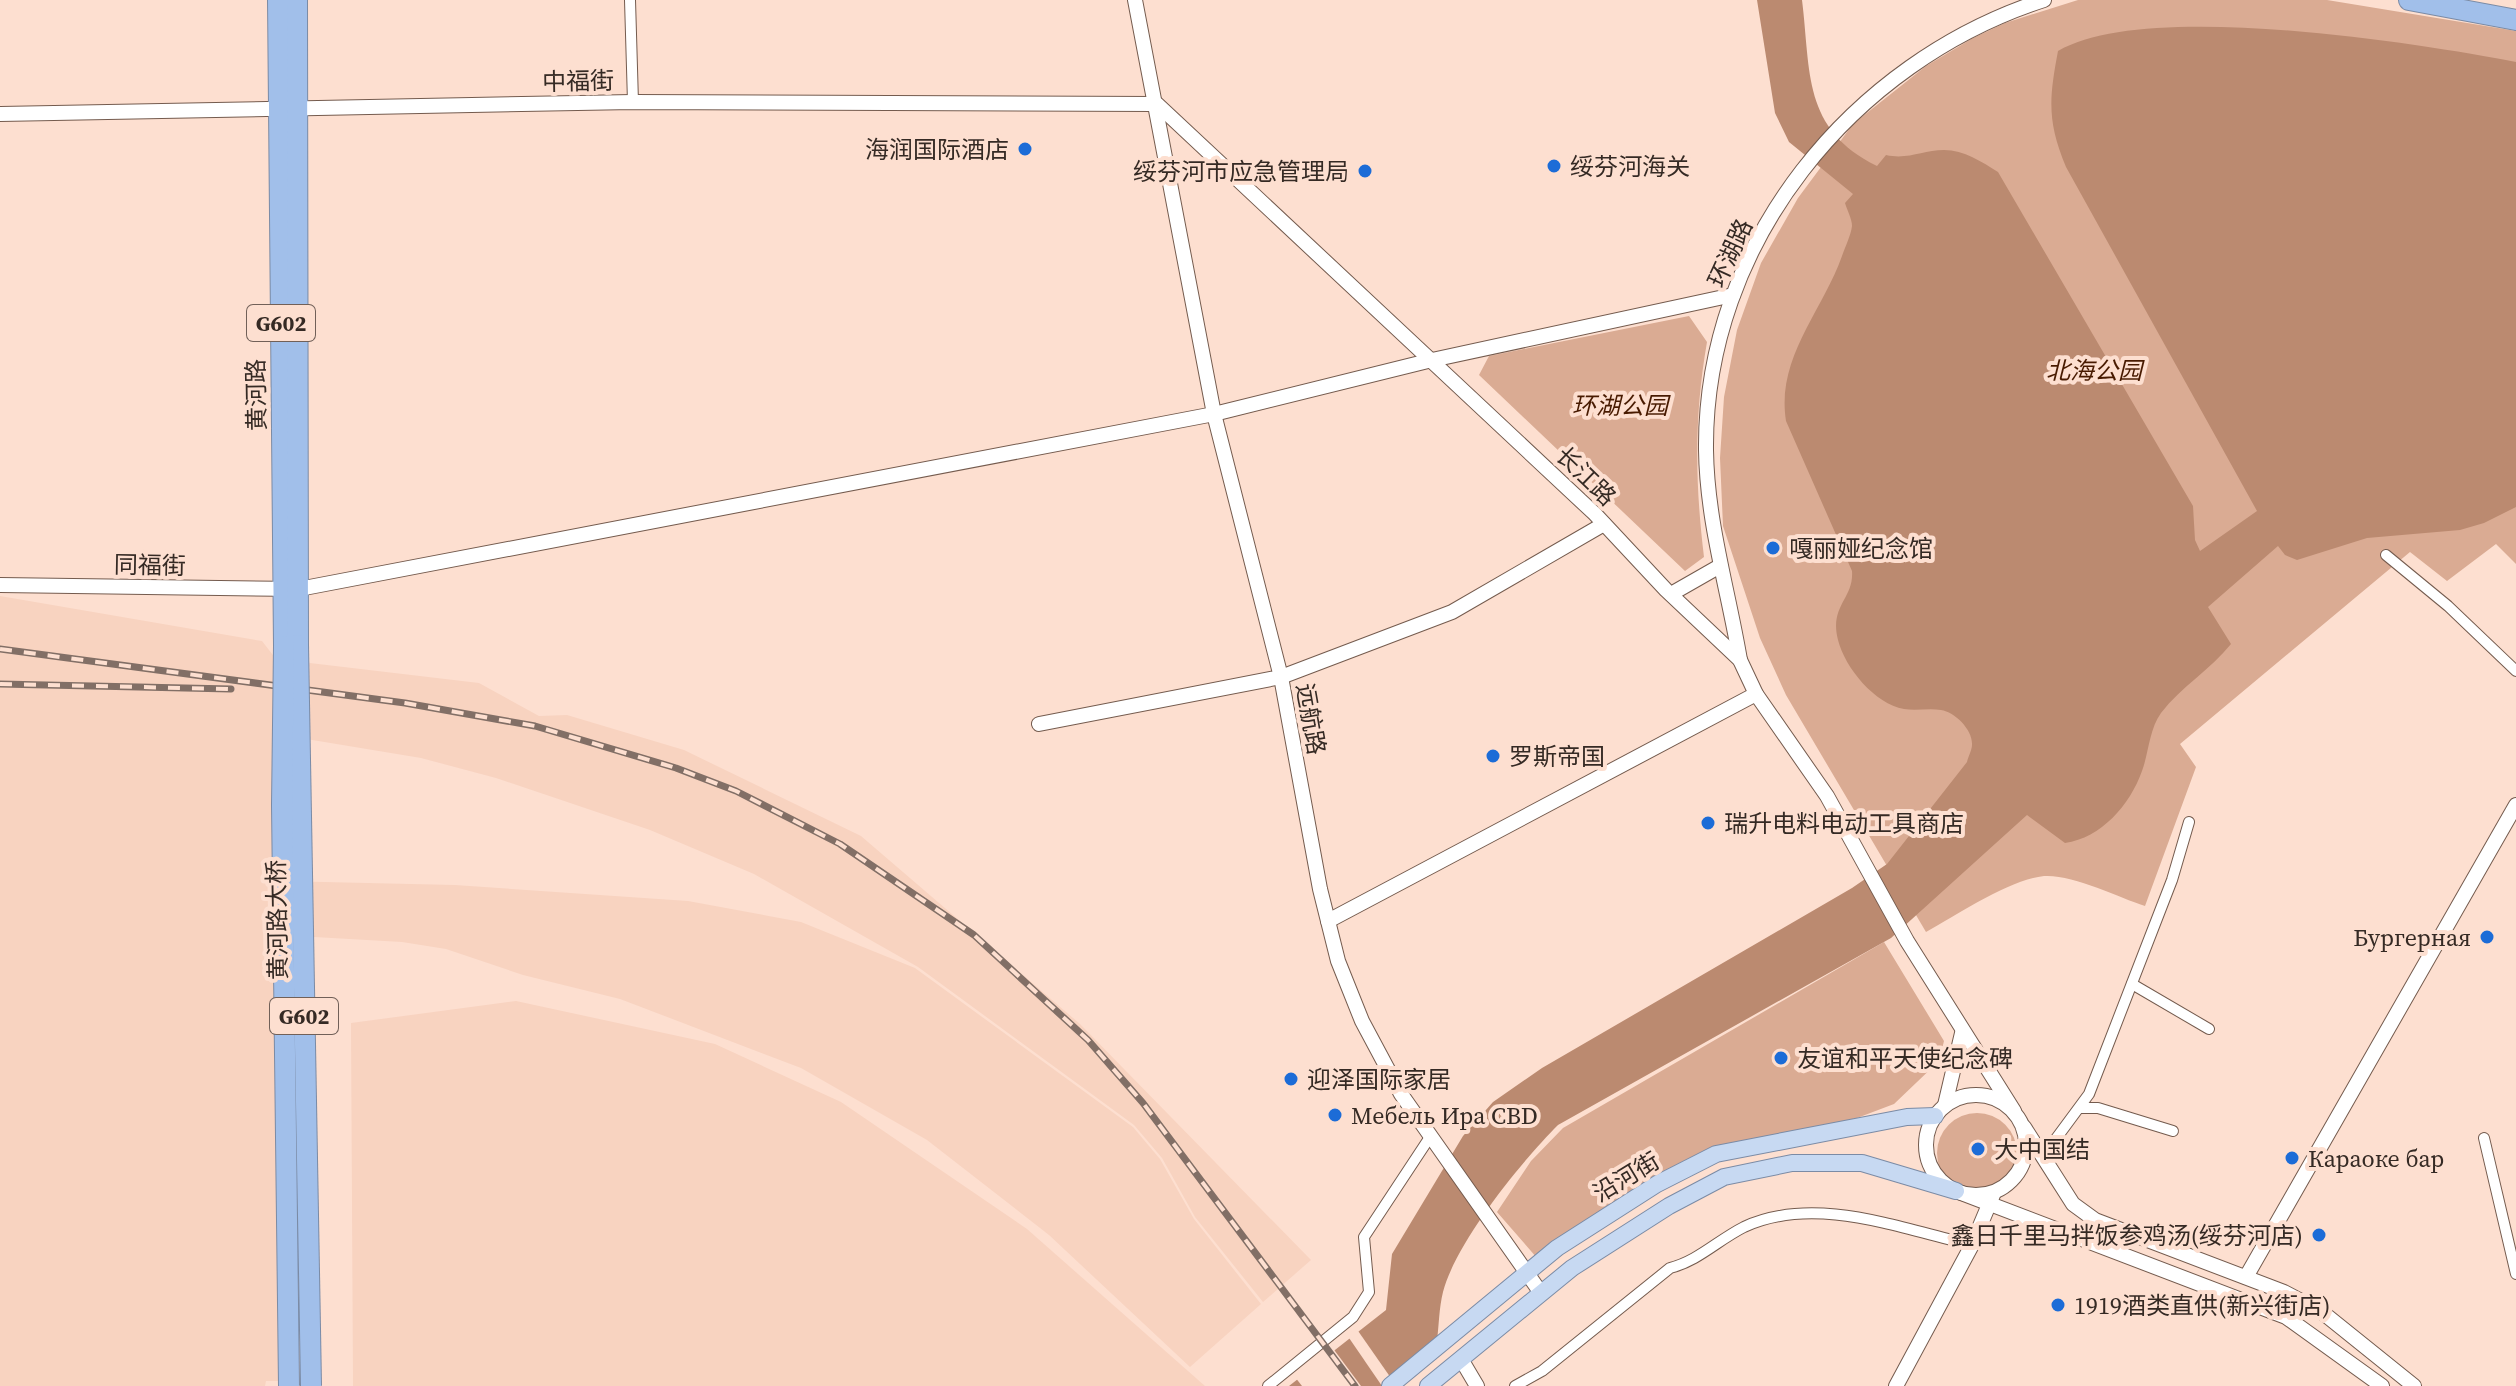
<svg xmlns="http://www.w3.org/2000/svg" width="2516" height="1386" font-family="'Source Serif 4','Noto Sans SC',serif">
  <rect width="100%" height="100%" fill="#fddfd0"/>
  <g fill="#f8d3c0">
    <path d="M0,596l262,45 14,18 203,24 60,33 28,-1 117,35 177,86 219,188 231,236 -48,42 -68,-85 -33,-59 -28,-33 -216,-158 -164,-93 -104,-44 -154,-52 -75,-20 -145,-24 4,147 175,4 233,16 113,21 114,46 218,159 27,32 34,60 67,85 -71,63 -141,-132 -122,-95 -126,-72 -181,-69 -97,-24 -77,-26 -44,-7 -123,-7 5,446h-18l-1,5h-265z"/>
    <path d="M516,1001l199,43 126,58 186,127 178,157h-852l-2,-363z"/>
  </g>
  <g fill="#daab93">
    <path d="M2078,0h249l189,31v533l-20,-20 -49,37 -37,-29 -230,192 16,23 -51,139c-27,-9 -73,-32 -101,-30 -36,4 -85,38 -118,56l-140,-237 -26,-57 -37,-112 -3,-68 4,-61 13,-67 24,-67 37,-65 55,-74 73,-58 47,-28 32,-15z"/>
    <path d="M1689,316l18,26c-13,74 -12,141 -3,215l-19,14 -206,-196 10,-19z"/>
    <path d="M1884,942l60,99 -5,20 -45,43 -37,14 -145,31 -175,109 -40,-46 34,-51 32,-33z"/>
    <circle cx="1977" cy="1153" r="40"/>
  </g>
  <path fill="#bb8a70" d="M1757,0h45c9,72 0,129 75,166l9,-11c22,5 37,-5 58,-5 20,0 38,12 54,22l195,334 2,34 5,11 57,-40 -191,-344c-19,-46 -17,-68 -8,-116 86,-51 353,-9 458,11v445l-32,16 -24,7 -93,8 -70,22 -12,-5 -7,-9 -70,61 23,37c-20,25 -50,43 -70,69 -12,17 -12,39 -19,58 -12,34 -41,67 -77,72l-38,-28 -136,123 -333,187c-37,37 -102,117 -115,167 -4,16 -4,33 -6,49l-56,45h-92l97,-76 6,-56 71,-118 30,-34 49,-34 310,-180 35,-24 80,-102c1,-5 5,-12 5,-17 1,-15 -17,-33 -31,-35 -12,-2 -25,1 -37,-1 -29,-5 -59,-41 -66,-69 -9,-35 16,-41 14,-69l-66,-150c-10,-63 36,-109 56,-165 3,-9 9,-21 10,-30 0,-7 -5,-16 -7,-23l8,-9 -64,-52 -14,-29z"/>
  <g fill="#fddfd0">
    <path d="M1356,1328l37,53 -5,5h-6l-35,-51z"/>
    <path d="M1332,1347l29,39h-59l-7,-9z"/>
  </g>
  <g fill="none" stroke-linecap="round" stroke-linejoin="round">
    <defs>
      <g id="street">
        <path d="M630,0l3,102"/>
        <path d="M2386,555l62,51 68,65"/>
        <path d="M2132,984l77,45"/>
        <path d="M2080,1108h18l75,23"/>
        <path d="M2484,1138l32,136"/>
        <path d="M2038,1151l17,-11 34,-46 83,-214 17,-58"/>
        <path d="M1268,1386l85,-69 16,-25 -5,-55 66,-100"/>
        <path d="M1515,1386l27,-15 128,-103c28,-7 48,-28 74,-41 71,-33 157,2 228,18"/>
      </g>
      <g id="secondary">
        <path d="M1135,0l79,414 67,263 39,212 18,72 24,60 39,73 140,199"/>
        <path d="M1157,104l438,410 71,76 74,70 16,34 71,102 80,145 107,170"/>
        <path d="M0,114l633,-12 523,2"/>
        <path d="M0,585l299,4 915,-175 218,-54 301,-65"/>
        <path d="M1671,594l49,-28"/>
        <path d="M1740,660c-12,-71 -33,-138 -34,-210 -2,-207 146,-388 338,-450"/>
        <path d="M1039,724l242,-47 171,-65 152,-88"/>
        <path d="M1328,921l428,-227"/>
        <circle cx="1976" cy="1145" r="50"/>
        <path d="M1945,1105l17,-72"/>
        <path d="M2024,1127l49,77 22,16 189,72 38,20 92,74"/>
        <path d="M1956,1191l330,126 96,69"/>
        <path d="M2246,1277l270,-472"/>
        <path d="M1461,1359l16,27"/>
        <path d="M1896,1386l76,-141 21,-50"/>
      </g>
      <g id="primary">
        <path d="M1390,1386l167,-138 100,-64 59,-30 191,-37 28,-1"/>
        <path d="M1428,1386l144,-118 97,-62 55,-29 68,-14h70l94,28"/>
      </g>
      <g id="highway">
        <path d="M278,0l6,646"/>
        <path d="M297,0l1,645"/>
        <path d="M2409,0l107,20"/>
      </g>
    </defs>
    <use href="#street" stroke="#745b4e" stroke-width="12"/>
    <use href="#secondary" stroke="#745b4e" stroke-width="16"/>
    <use href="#primary" stroke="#7b8ba5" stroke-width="18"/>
    <use href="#highway" stroke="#7b8ba5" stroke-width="22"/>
    <use href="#street" stroke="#fff" stroke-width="10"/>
    <use href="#secondary" stroke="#fff" stroke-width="14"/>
    <use href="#primary" stroke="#c7d9f2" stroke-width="16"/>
    <use href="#highway" stroke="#a1bfea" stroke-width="20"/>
    <defs>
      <g id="rail">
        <path d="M0,649l405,54 130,23 141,42 60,23 104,53 134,91 114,105 55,63 212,283"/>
        <path d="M0,684l231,5"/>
      </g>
    </defs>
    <use href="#rail" stroke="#826f66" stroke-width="7"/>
    <use href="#rail" stroke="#fddfd0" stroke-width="4" stroke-dasharray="12" stroke-linecap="butt"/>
    <defs>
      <g id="highway-bridge">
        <path d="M298,645l13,741"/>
        <path d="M284,646l-2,159 7,581"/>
      </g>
    </defs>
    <use href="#highway-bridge" stroke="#7b8ba5" stroke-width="22" stroke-linecap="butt"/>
    <use href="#highway-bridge" stroke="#a1bfea" stroke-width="20"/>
  </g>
  <g fill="#1c6cd7" stroke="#fddfd0" stroke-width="3">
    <circle cx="1025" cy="149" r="8"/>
    <circle cx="1554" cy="166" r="8"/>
    <circle cx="1365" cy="171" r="8"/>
    <circle cx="1773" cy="548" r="8"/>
    <circle cx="1493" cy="756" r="8"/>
    <circle cx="1708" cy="823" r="8"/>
    <circle cx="2487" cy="937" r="8"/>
    <circle cx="1781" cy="1058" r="8"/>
    <circle cx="1291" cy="1079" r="8"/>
    <circle cx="1335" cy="1115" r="8"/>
    <circle cx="1978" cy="1149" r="8"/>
    <circle cx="2292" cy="1158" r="8"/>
    <circle cx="2319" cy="1235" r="8"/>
    <circle cx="2058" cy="1305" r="8"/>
  </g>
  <g text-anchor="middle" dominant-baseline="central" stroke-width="8" stroke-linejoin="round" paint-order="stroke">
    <g fill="#fddfd0" stroke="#716058" stroke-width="2">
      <rect x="247" y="305" width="68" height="36" rx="6"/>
      <rect x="270" y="998" width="68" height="36" rx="6"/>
    </g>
    <g font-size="22" font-weight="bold" fill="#352a24">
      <text x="281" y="323">G602</text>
      <text x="304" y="1016">G602</text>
    </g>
    <g font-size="24" fill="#352a24" stroke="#fddfd0">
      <text transform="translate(578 81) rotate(-1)">中福街</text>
      <text transform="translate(1730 253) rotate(-65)">环湖路</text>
      <text transform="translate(256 395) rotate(-91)">黄河路</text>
      <text transform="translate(1586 476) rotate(44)">长江路</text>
      <text transform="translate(150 565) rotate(1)">同福街</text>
      <text transform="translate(1311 719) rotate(80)">远航路</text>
      <text transform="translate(277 920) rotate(-91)">黄河路大桥</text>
      <text transform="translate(1626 1177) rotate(-31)">沿河街</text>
    </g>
    <g font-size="24" fill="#352a24" stroke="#fddfd0" text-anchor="start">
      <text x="1009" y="149" text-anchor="end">海润国际酒店</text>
      <text x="1570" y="166">绥芬河海关</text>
      <text x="1349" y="171" text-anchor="end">绥芬河市应急管理局</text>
      <text x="1789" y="548">嘎丽娅纪念馆</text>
      <text x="1509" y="756">罗斯帝国</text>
      <text x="1724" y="823">瑞升电料电动工具商店</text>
      <text x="2471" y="937" text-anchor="end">Бургерная</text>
      <text x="1797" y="1058">友谊和平天使纪念碑</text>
      <text x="1307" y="1079">迎泽国际家居</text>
      <text x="1351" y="1115">Мебель Ира CBD</text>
      <text x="1994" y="1149">大中国结</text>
      <text x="2308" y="1158">Караоке бар</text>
      <text x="2303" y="1235" text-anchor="end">鑫日千里马拌饭参鸡汤(绥芬河店)</text>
      <text x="2074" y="1305">1919酒类直供(新兴街店)</text>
    </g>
    <g font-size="24" font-style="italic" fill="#481a00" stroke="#fddfd0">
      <text x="2094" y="370">北海公园</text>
      <text x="1620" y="405">环湖公园</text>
    </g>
  </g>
</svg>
